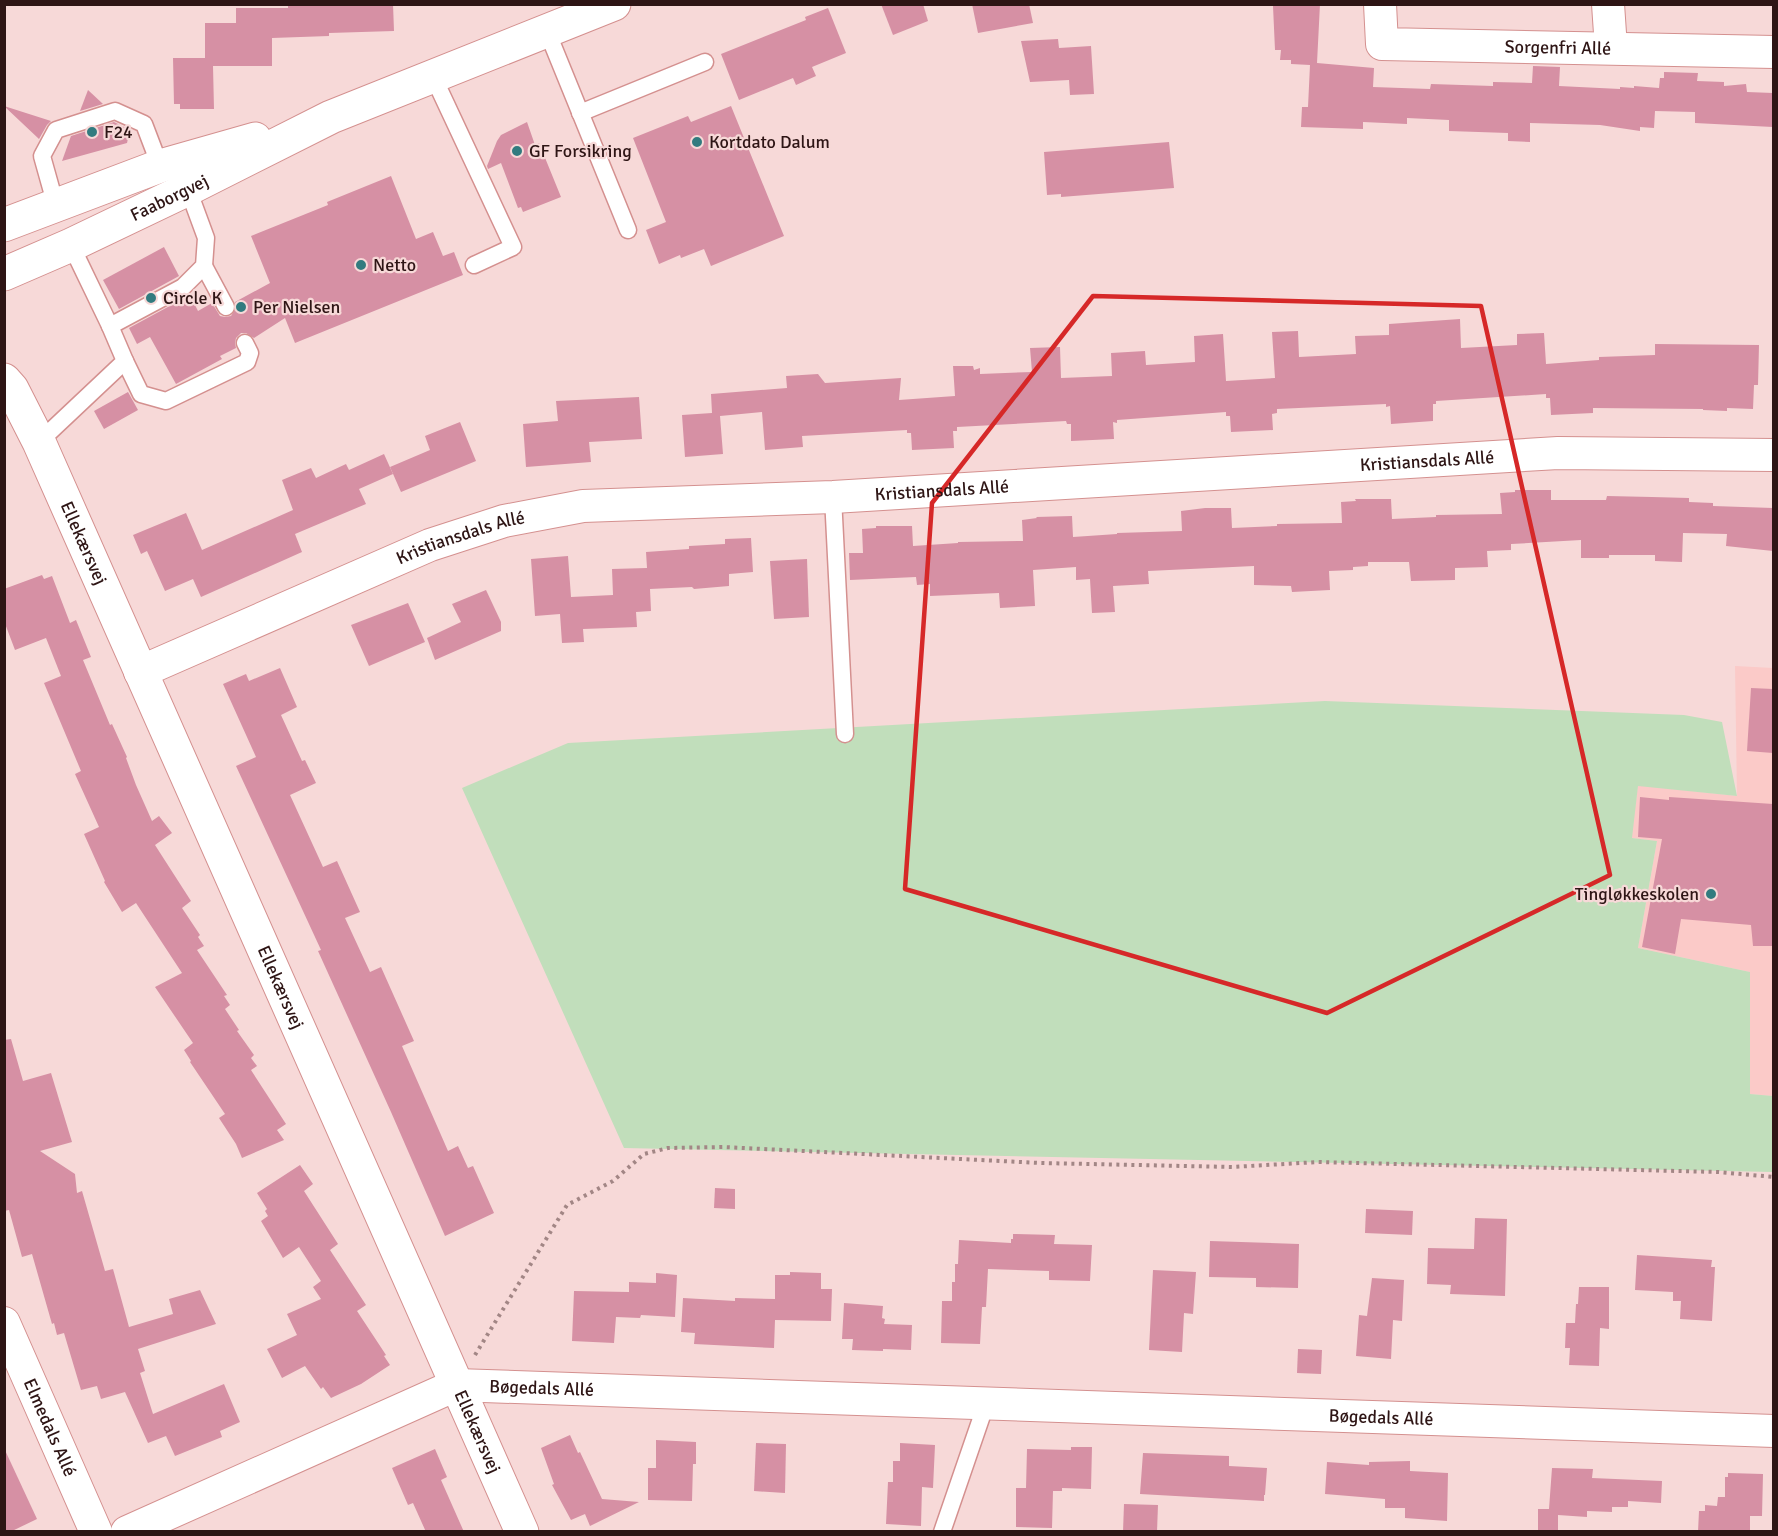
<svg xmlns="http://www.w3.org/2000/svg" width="1778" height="1536" font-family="Signika,sans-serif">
  <rect width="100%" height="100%" fill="#f7d9d8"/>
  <path fill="#fbcac8" d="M1735,666l38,2v428l-23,-2v-122l-112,-24 19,-107 -26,-3 7,-53 99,11z"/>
  <path fill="#c1debb" d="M1325,701l359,14 38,7 15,74 -99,-10 -6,52 25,3 -19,107 112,24v122l23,2v76l-1149,-24 -162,-360 106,-45z"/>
  <g fill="#d690a4">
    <path d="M288,4h105l1,27 -65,2v3l-57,2v28h-59l1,43h-34v-5h-6l-1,-46h32v-35h31v-15h52z"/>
    <path d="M881,4h42l5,17 -35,14z"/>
    <path d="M972,4h57l4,19 -55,10z"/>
    <path d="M1297,4h23l-3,59 57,5 -1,19 57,2 1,-5 62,2v-4l39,1 1,-17 27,1 -1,19 61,3v-2l14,1v-2l25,2 1,-10h4v-6l34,1 -1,8 27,1v4l22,-2 1,8 26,1v34l-78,-4v-11l-40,-1 -1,17 -14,-1v4l-40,-6 -70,-2v19l-22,-1v-8l-59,-2v-11l-42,-2v6l-44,-2v7l-62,-2 1,-20h6l2,-42 -19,-1v-4h-11l1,-10h-6l-2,-44z"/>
    <path d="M828,8l18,45 -34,14 4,9 -20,9 -3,-7 -54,22 -18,-46 85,-34 -1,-3z"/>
    <path d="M1058,39l1,9 32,-2 3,48 -24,1 -1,-15 -39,2 -9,-41z"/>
    <path d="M88,90l15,14 -23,7z"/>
    <path d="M4,106l47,15 -4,4 -8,14z"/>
    <path d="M731,106l53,130 -73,30 -7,-17 -23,9 -1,-3 -21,9 -13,-34 20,-8 -33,-84 55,-22 3,6z"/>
    <path d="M114,122l16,8 -3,13 -65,18 9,-25z"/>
    <path d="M527,122l8,23 4,-2 22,54 -38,15 -2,-5 -3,1 -17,-45 -13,6 -1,-3 10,-25 4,-6z"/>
    <path d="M1169,142l5,46 -113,9v-3l-14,1 -3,-43z"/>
    <path d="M391,176l25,63 17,-7 10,24 11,-4 9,23 -168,68 -10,-25 -31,20 -8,-5h-5l-5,5 -1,5 1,5 -16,8 2,3 -46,25 -26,-47 -13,7 -8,-16 61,-33 8,16 14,-8 8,13 5,1 6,-1 5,-8 -1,-6 35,-19 -19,-47 77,-31 -1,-3z"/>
    <path d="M164,247l15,29 -60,33 -16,-29z"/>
    <path d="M1460,319l1,29 56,-3v-11l27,-1 2,31 53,-4v-3l56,-2v-11l104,1 -1,40h-4l-1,24 -26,-1v3l-24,-1v-1l-110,-1v5l-42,2 -1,-17h-4v-4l-110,7v3h-3v17l-42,3 -1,-18 -4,1v-3l-109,5v4l-5,1 1,16 -42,2 -1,-16h-4v-4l-109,8v3l-4,-1 1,17 -43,2v-17h-4l-1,-3 -109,6v4h-4l1,17 -42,2 -1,-17h-4v-3l-105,6 1,11 -38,3 -3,-38 -42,4 3,38 -38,3 -3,-42 30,-2 -1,-19 76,-6 -1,-12 32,-2 7,9 76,-5 -2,22 56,-4 -2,-30h20l1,4 6,-2v6l52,-2 -2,-24 30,-1 1,31 51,-2 -1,-23 34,-2 1,14 49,-3 -1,-26 29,-2 3,47 49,-3 -3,-46 26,-1 1,26 57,-3 -1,-18 34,-1v-11z"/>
    <path d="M128,392l10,18 -34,19 -10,-18z"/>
    <path d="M639,397l3,42 -53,3 2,20 -65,5 -3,-43 35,-3 -2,-20z"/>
    <path d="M460,422l16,39 -75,31 -11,-25 40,-17 -5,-14z"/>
    <path d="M384,454l9,20 -34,15 7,15 -71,30 7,18 -101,45 -8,-18 -28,12 -18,-40 -6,3 -8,-19 53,-22 16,37 91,-40 -11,-30 29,-12 5,10 30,-14 3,6z"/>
    <path d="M1515,490h36v10h55l1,-4 45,1 37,1v4l24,1v3l60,2v43l-47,-5 1,-12 -44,-1 -1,29 -27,-1v-6h-46v3h-28v-18l-70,4v6l-24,1 1,16 -33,1v12l-44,1 -2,-19h-41v4l-15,1v3l-24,1 1,19 -38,2 -1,-6 -37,-1v-19l-106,5 1,13 -36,2 2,26 -23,1 -2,-34 -14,1v-13l-43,3 2,36 -35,2 -1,-15 -69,3v-12l-13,1 -1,-8 -66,3 -1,-27h14l-1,-24 14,-1v-2h36l1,20 45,-3v-1l65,-1 -1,-21 15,-2 -1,-1 36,-1 1,21 44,-3v-1l65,-2 -1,-20 24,-3h26l1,20 45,-2v-2l65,-1 -1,-21 15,-1 -1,-2h36l1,20 44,-2v-2l66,-1 -2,-21 15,-1z"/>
    <path d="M751,538l2,34 -24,2v12l-35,3 -2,-2 -42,2 1,22 -15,1 1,15 -54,2 1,13 -22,1 -2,-29 -25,2 -4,-57 37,-3 3,41 42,-2 -1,-26 35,-1 -1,-16 43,-3v-3l36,-2v-5z"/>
    <path d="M807,559l2,58 -35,2 -4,-58z"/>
    <path d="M42,575l2,4 8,-3 18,47 6,-3 15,37 -8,3 27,65 2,-1 15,33 -1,1 10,27 16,36 7,-5 13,17 -17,12 36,56 -9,7 18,27 -2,2 6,9 -7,4 30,45 -3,1 6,9 -5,4 14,21 -2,1 17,24 -3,3 6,8 -6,4 35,54 -9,6 7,10 -42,18 -6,-14 -17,-26 6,-4 -35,-52 1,-1 -7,-11 9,-7 -38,-56 27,-14 -46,-70 -14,9 -18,-30 1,-1 -21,-47 15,-7 -24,-53 6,-3 -37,-88 17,-7 -15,-38 -31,12 -11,-29v-32z"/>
    <path d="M486,590l15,32v9l-66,29 -8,-22 34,-16 -9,-18z"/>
    <path d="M408,603l17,39 -56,24 -18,-41z"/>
    <path d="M280,668l17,39 -16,8 21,46 3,-1 11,23 -26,12 33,72 14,-6 23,51 -15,6 25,54 11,-5 33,74 -12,5 46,105 10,-5 10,22 5,-2 21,47 -49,23 -54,-124 -73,-161 3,-1 -85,-184 20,-9 -33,-73 23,-10 3,7z"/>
    <path d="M1751,688l22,1v64l-26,-2z"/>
    <path d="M1640,797l29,3v-3l104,7v142h-20l-2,-21 -70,-6 -6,35 -33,-7 20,-108 -24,-2z"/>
    <path d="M11,1039l12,42 28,-8 21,69 -32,9 35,23 2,19 5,-2 23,80 8,-2 16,58 44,-13 -4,-15 31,-9 16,34 -78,25 7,22 -5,2 13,41 71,-30 16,38 -20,9 2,6 -47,19 -9,-20 -18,7 -23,-51 -24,7 -4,-13 -16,4 -17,-57 -7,2 -3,-12 -2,1 -20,-70 -10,3 -13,-47 -5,1v-171z"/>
    <path d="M300,1165l13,19 -9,7 34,53 -8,6 36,55 -9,6 29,44 -2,1 6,9 -29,19 -30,14 -8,-11 -2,2 -16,-23 -23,12 -15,-29 30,-14 -10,-21 34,-15 -8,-12 8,-6 -22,-34 -16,11 -22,-37 7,-5 -3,-5 2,-2 -10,-16z"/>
    <path d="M715,1188l20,1v20l-21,-1z"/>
    <path d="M1366,1209l47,2 -1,24 -47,-2z"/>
    <path d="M1475,1218l32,1 -2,77 -55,-2 1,-9 -24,-1 1,-36 46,1z"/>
    <path d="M1013,1234l42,1 -1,9 38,1 -2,36 -41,-1v-9l-61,-2 -2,38h-4l-2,37 -39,-1 1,-42h10v-19h3v-18h3l1,-24 52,3v-4h2z"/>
    <path d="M1210,1241l89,3 -1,44 -42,-1v-9l-47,-1z"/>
    <path d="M1637,1255l75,5 -1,7h4l-3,54 -32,-2 1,-18h-8v-9l-38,-2z"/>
    <path d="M1153,1270l43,2 -3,42 -9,-1 -2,39 -33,-2z"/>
    <path d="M790,1272l31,1v16h11l-1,32 -56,-1 -1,28 -80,-4 1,-11 -14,-1 2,-34 52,3v-3l40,1v-24h15z"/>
    <path d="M656,1273l21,2 -2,42 -34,-2 -1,3 -24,-1 -2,26 -42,-2 2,-50 55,1v-10l27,1z"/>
    <path d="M1372,1278l32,2 -2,41 -9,-1 -2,39 -35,-3 3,-41 8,1z"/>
    <path d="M1579,1287h30v42l-9,-1 -1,38 -30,-1 1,-17h-5l1,-25h9l1,-19h2z"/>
    <path d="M844,1303l39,3 -1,12 3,1 -1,5 28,1 -1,25 -28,-1v2l-31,-1 1,-11h-11z"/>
    <path d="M1298,1349l24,1 -1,24 -24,-1z"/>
    <path d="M570,1435l8,18 2,-1 22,47 37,3 -49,24 -5,-12 -14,6 -19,-35 2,-1 -13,-36z"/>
    <path d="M656,1440l40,2v22h-3l-1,37 -44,-1v-32h8z"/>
    <path d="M756,1443l30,1 -1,49 -31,-2z"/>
    <path d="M900,1443l35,2 -2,43 -11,-1 -1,39 -35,-2 2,-42h5v-21h7z"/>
    <path d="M1071,1447h21l-1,42 -29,-1v3h-9l-1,37 -36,-1v-39h10l1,-39 44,1z"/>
    <path d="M4,1448l33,71 -27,13h-6z"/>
    <path d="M435,1449l12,28 -6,3 23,52h-38l-13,-29 -5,2 -16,-37z"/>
    <path d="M1143,1453l86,3v10l38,2 -2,27h-1v6l-124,-7z"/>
    <path d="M1410,1461v10l38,2 -1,48 -42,-3v-10h-20v-9l-60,-5 2,-32 42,3v-3z"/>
    <path d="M1552,1468l41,1 -1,9 70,3 -1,22 -33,-2v6h-16v5l-25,-1v6l-29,-2v17h-20v-23h11z"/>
    <path d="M1728,1473l35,1 -1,42h-12v16h-52l1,-21h6v-6l12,1 1,-9h7v-20h3z"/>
    <path d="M1124,1504l34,1 -1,27h-34z"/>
  </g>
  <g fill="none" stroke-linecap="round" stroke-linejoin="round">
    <defs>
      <g id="service">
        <path d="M547,31l81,199"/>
        <path d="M433,76l80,171 -39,18"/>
        <path d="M580,113l125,-51"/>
        <path d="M56,206l-14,-50 14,-26 59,-19 29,13 16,42"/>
        <path d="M204,266l22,41"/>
        <path d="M110,326l73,-39 21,-21 2,-28 -18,-49"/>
        <path d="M125,361l16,33 25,7 81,-39 3,-9 -5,-10"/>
        <path d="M39,442l86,-81 -15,-35 -39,-81"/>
        <path d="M833,497l12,237"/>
        <path d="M942,1532l44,-128"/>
      </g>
      <g id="minor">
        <path id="s1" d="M1380,4l2,40 392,8"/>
        <path d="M1608,4l3,44"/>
        <path id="s2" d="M140,672l290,-127 74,-24 79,-15 250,-9 725,-44 216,2"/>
        <path id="s3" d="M4,1323l92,209"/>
        <path id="s4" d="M127,1532l329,-147 1318,46"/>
      </g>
      <g id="tertiary">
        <path id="s5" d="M4,380l8,9 27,53 483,1090"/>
      </g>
      <g id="secondary">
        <path d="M4,225l156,-59 95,-27"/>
        <path id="s6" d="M4,274l67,-29 117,-56 143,-72 283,-113"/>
      </g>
    </defs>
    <use href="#service" stroke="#d4908f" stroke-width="19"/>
    <use href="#minor" stroke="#d4908f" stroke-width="34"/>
    <use href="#tertiary" stroke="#d4908f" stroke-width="35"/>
    <use href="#secondary" stroke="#d4908f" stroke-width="35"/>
    <path stroke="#a28685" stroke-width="4" stroke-dasharray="3 4.5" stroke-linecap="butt" d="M475,1355l92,-150 46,-24 31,-27 24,-6 56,-1 316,16 192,4 86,-5 400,10 56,5"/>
    <use href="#service" stroke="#fff" stroke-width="16"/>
    <use href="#minor" stroke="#fff" stroke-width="32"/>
    <use href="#tertiary" stroke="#fff" stroke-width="33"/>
    <use href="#secondary" stroke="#fff" stroke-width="33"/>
  </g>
  <path fill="none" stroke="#d62828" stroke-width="4.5" stroke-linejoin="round" d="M1093,296l388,10 129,569 -283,138 -422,-124 27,-386z"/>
  <g fill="#327b7f" stroke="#f7d9d8" stroke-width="2">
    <circle cx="92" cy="132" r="6"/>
    <circle cx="697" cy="142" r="6"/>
    <circle cx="517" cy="151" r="6"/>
    <circle cx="361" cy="265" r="6"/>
    <circle cx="151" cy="298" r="6"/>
    <circle cx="241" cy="307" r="6"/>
    <circle cx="1711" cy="894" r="6"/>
  </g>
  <g text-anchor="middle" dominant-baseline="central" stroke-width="4.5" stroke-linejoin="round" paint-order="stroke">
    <g font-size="18" fill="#2e1515" stroke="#f7d9d8">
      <text stroke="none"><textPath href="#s1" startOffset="216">Sorgenfri Allé</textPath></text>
      <text stroke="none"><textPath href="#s6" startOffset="182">Faaborgvej</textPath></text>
      <text stroke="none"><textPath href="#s2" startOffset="1320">Kristiansdals Allé</textPath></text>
      <text stroke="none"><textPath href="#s2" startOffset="834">Kristiansdals Allé</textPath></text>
      <text stroke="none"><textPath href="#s2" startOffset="348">Kristiansdals Allé</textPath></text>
      <text stroke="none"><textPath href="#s5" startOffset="182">Ellekærsvej</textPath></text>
      <text stroke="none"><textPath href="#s5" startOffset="668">Ellekærsvej</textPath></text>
      <text stroke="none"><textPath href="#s4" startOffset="446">Bøgedals Allé</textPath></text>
      <text stroke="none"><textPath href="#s4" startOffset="1286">Bøgedals Allé</textPath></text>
      <text stroke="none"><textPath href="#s3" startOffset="114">Elmedals Allé</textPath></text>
      <text stroke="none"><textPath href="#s5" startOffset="1154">Ellekærsvej</textPath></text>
    </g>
    <g font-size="18" fill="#2e1515" stroke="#f7d9d8" text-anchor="start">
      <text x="104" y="132">F24</text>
      <text x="709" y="142">Kortdato Dalum</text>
      <text x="529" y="151">GF Forsikring</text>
      <text x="373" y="265">Netto</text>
      <text x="163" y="298">Circle K</text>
      <text x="253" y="307">Per Nielsen</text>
      <text x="1699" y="894" text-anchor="end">Tingløkkeskolen</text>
    </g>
  </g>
  <rect width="1778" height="1536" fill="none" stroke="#2e1515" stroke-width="12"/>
</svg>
